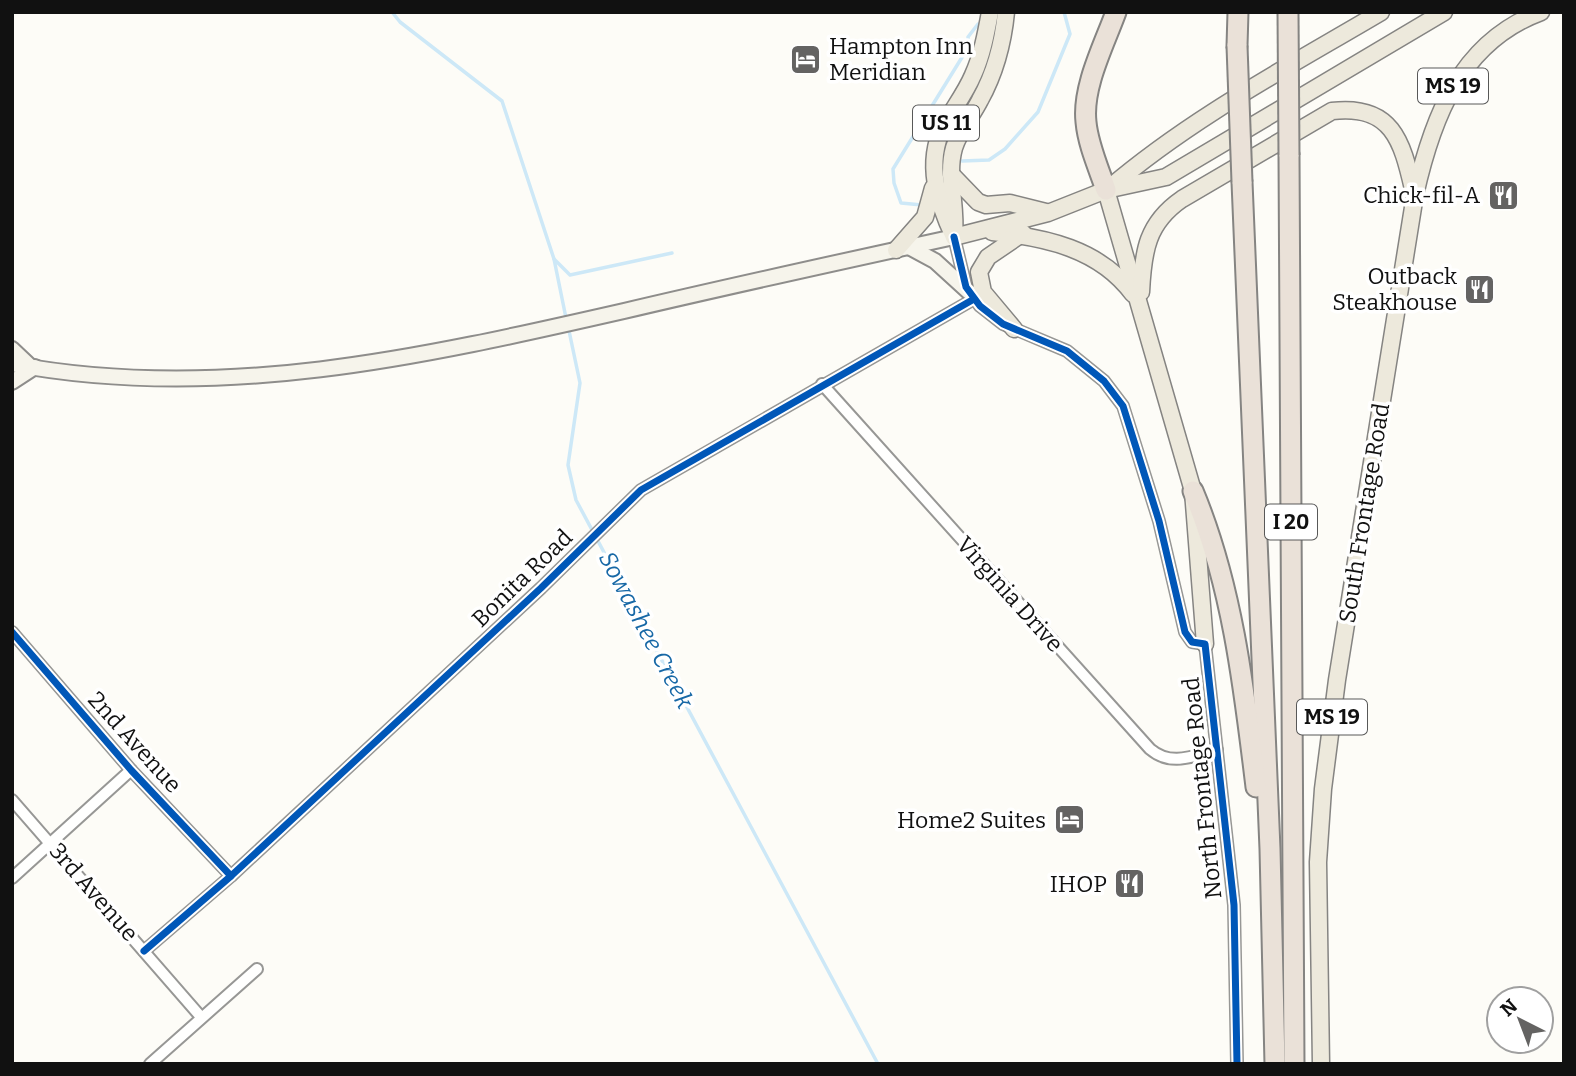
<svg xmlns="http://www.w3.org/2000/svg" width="1576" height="1076" font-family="Bitter,serif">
  <rect width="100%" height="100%" fill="#fdfcf7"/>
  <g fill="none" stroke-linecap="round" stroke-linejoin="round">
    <g stroke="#cde8f7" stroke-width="3.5">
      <path d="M392,12l8,10 102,79 52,158 12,59"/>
      <path d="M962,161l27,-1 16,-11 33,-37 32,-78 -6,-22"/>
      <path d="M922,205l-21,-2 -7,-20 -1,-14 76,-123 -1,-9 10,-13"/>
      <path d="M554,259l16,16 102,-22"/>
      <path d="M568,326l12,57 -12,82 8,35 302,564"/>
    </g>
    <defs>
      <g id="street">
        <path d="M954,237l12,50 14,19 23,18 64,27 37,30 19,25 36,115 26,111 7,10 13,2 29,261 3,159"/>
        <path d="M822,384l328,365c21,18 43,7 67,1"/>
        <path d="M12,632l119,138 100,106"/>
        <path d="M12,800l189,217"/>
        <path d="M12,878l119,-108"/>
        <path d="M144,951l87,-75 310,-288 100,-98 333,-191"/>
        <path d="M150,1064l107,-95"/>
      </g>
      <g id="secondary">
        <path d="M909,247l26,14 34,31"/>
        <path d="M12,349l18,17"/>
        <path d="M12,364c208,39 410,-7 612,-53 110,-26 220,-50 330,-74"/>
        <path d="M12,382l23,-15"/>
      </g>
      <g id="primary">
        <path d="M951,174l27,28 8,3 24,-2 36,9"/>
        <path d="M1108,189c83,-71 180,-122 273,-177"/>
        <path d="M1106,190l87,301 12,153"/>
        <path d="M992,232c53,5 108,17 141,62"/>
        <path d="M954,235c3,-29 -8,-59 0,-87 5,-17 18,-32 26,-48 15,-27 23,-57 26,-88"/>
        <path d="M954,237l94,-24 58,-23 60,-13 278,-165"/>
        <path d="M954,237c-16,-34 -29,-73 -11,-110 9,-17 22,-33 30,-52 9,-20 13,-41 17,-63"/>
        <path d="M896,250l29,-33 8,-29"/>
        <path d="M1141,292c2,-41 6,-69 41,-93l150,-88c60,-7 70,30 81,78"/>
        <path d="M1014,329l-31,-37 -4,-20 9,-15 35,-24"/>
        <path d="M1321,1064l-3,-202 5,-73 14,-109 78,-485c17,-76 45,-153 126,-183"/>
      </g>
      <g id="highway">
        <path d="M1237,46l1,-34"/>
        <path d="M1289,155l5,909"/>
        <path d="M1242,182l28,667 5,215"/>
        <path d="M1106,190c-7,-21 -18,-45 -20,-68 -4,-35 18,-77 30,-110"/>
        <path d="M1193,491c39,93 51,196 63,296"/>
      </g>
    </defs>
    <use href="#street" stroke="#979795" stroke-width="14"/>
    <use href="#secondary" stroke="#8e8d8b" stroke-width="18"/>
    <use href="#primary" stroke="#858482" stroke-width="19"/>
    <use href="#highway" stroke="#858482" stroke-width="23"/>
    <use href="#street" stroke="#fffffe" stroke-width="10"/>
    <use href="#secondary" stroke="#f6f4eb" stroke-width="14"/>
    <use href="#primary" stroke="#ede9dc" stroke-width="16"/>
    <use href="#highway" stroke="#eae1d8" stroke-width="19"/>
    <defs>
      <g id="highway-bridge">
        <path d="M1288,12l1,143"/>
        <path d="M1237,46l5,136"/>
      </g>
    </defs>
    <use href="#highway-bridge" stroke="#858482" stroke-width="23" stroke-linecap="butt"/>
    <use href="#highway-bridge" stroke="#eae1d8" stroke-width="19"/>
    <defs>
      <g id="cycleway">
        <path d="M954,237l12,50 14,19 23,18 64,27 37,30 19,25 36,115 26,111 7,10 13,2 29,261 3,159"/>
        <path d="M12,632l119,138 100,106"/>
        <path d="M144,951l87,-75 310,-288 100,-98 333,-191"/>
      </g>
    </defs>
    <use href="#cycleway" stroke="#fff" stroke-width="11"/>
    <use href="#cycleway" stroke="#0057b8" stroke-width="7"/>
  </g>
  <defs>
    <symbol id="hotel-square" viewBox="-11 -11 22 22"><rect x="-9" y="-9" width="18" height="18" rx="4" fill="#646362" stroke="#fff"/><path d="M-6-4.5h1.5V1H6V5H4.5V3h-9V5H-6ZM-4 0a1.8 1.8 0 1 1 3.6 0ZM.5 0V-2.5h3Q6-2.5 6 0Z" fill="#fff"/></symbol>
    <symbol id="restaurant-square" viewBox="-11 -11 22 22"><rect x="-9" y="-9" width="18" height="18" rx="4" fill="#646362" stroke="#fff"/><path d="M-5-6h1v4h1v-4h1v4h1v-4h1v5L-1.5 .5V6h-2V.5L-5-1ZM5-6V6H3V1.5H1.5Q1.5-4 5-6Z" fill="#fff"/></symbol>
  </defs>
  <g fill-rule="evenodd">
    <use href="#hotel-square" x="788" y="42" width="35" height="35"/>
    <use href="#restaurant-square" x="1486" y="178" width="35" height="35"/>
    <use href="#restaurant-square" x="1462" y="272" width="35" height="35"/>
    <use href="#hotel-square" x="1052" y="802" width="35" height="35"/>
    <use href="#restaurant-square" x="1112" y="866" width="35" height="35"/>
  </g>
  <g text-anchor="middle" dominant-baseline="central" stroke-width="7" stroke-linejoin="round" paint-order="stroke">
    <g fill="#fff" stroke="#585858" stroke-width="2">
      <rect x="1418" y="68.5" width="70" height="35" rx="5"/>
      <rect x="913" y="105.5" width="66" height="35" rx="5"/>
      <rect x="1265" y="504.5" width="52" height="35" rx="5"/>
      <rect x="1297" y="699.5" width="70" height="35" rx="5"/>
    </g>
    <g font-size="21" font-weight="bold" fill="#111">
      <text x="1453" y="86">MS 19</text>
      <text x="946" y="123">US 11</text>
      <text x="1291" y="522">I 20</text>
      <text x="1332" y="717">MS 19</text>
    </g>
    <g font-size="23" fill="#111" stroke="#fff" text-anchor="end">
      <text x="829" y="46" text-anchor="start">Hampton Inn<tspan x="829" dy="26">Meridian</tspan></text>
      <text x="1480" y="195">Chick-fil-A</text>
      <text x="1457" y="276">Outback<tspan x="1457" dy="26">Steakhouse</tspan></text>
      <text x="1046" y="820">Home2 Suites</text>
      <text x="1107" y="884">IHOP</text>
    </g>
    <g font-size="23" fill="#111" stroke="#fff">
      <text transform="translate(1364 513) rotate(-81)">South Frontage Road</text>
      <text transform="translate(522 578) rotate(-44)">Bonita Road</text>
      <text transform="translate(1010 594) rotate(48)">Virginia Drive</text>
      <text transform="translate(135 742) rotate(48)">2nd Avenue</text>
      <text transform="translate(1202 788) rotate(-96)">North Frontage Road</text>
      <text transform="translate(94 892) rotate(49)">3rd Avenue</text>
    </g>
    <g font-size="24" font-style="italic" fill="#1768a6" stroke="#fff">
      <text transform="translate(646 630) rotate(62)">Sowashee Creek</text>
    </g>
  </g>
  <rect width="1576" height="1076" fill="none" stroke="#111111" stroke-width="28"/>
  <g transform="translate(1520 1020) rotate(318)"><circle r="33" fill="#ffffff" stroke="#a0a0a0" stroke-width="2"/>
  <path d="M0-5L12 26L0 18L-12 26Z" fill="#646362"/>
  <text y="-10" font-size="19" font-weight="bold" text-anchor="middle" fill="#111111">N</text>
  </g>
</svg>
